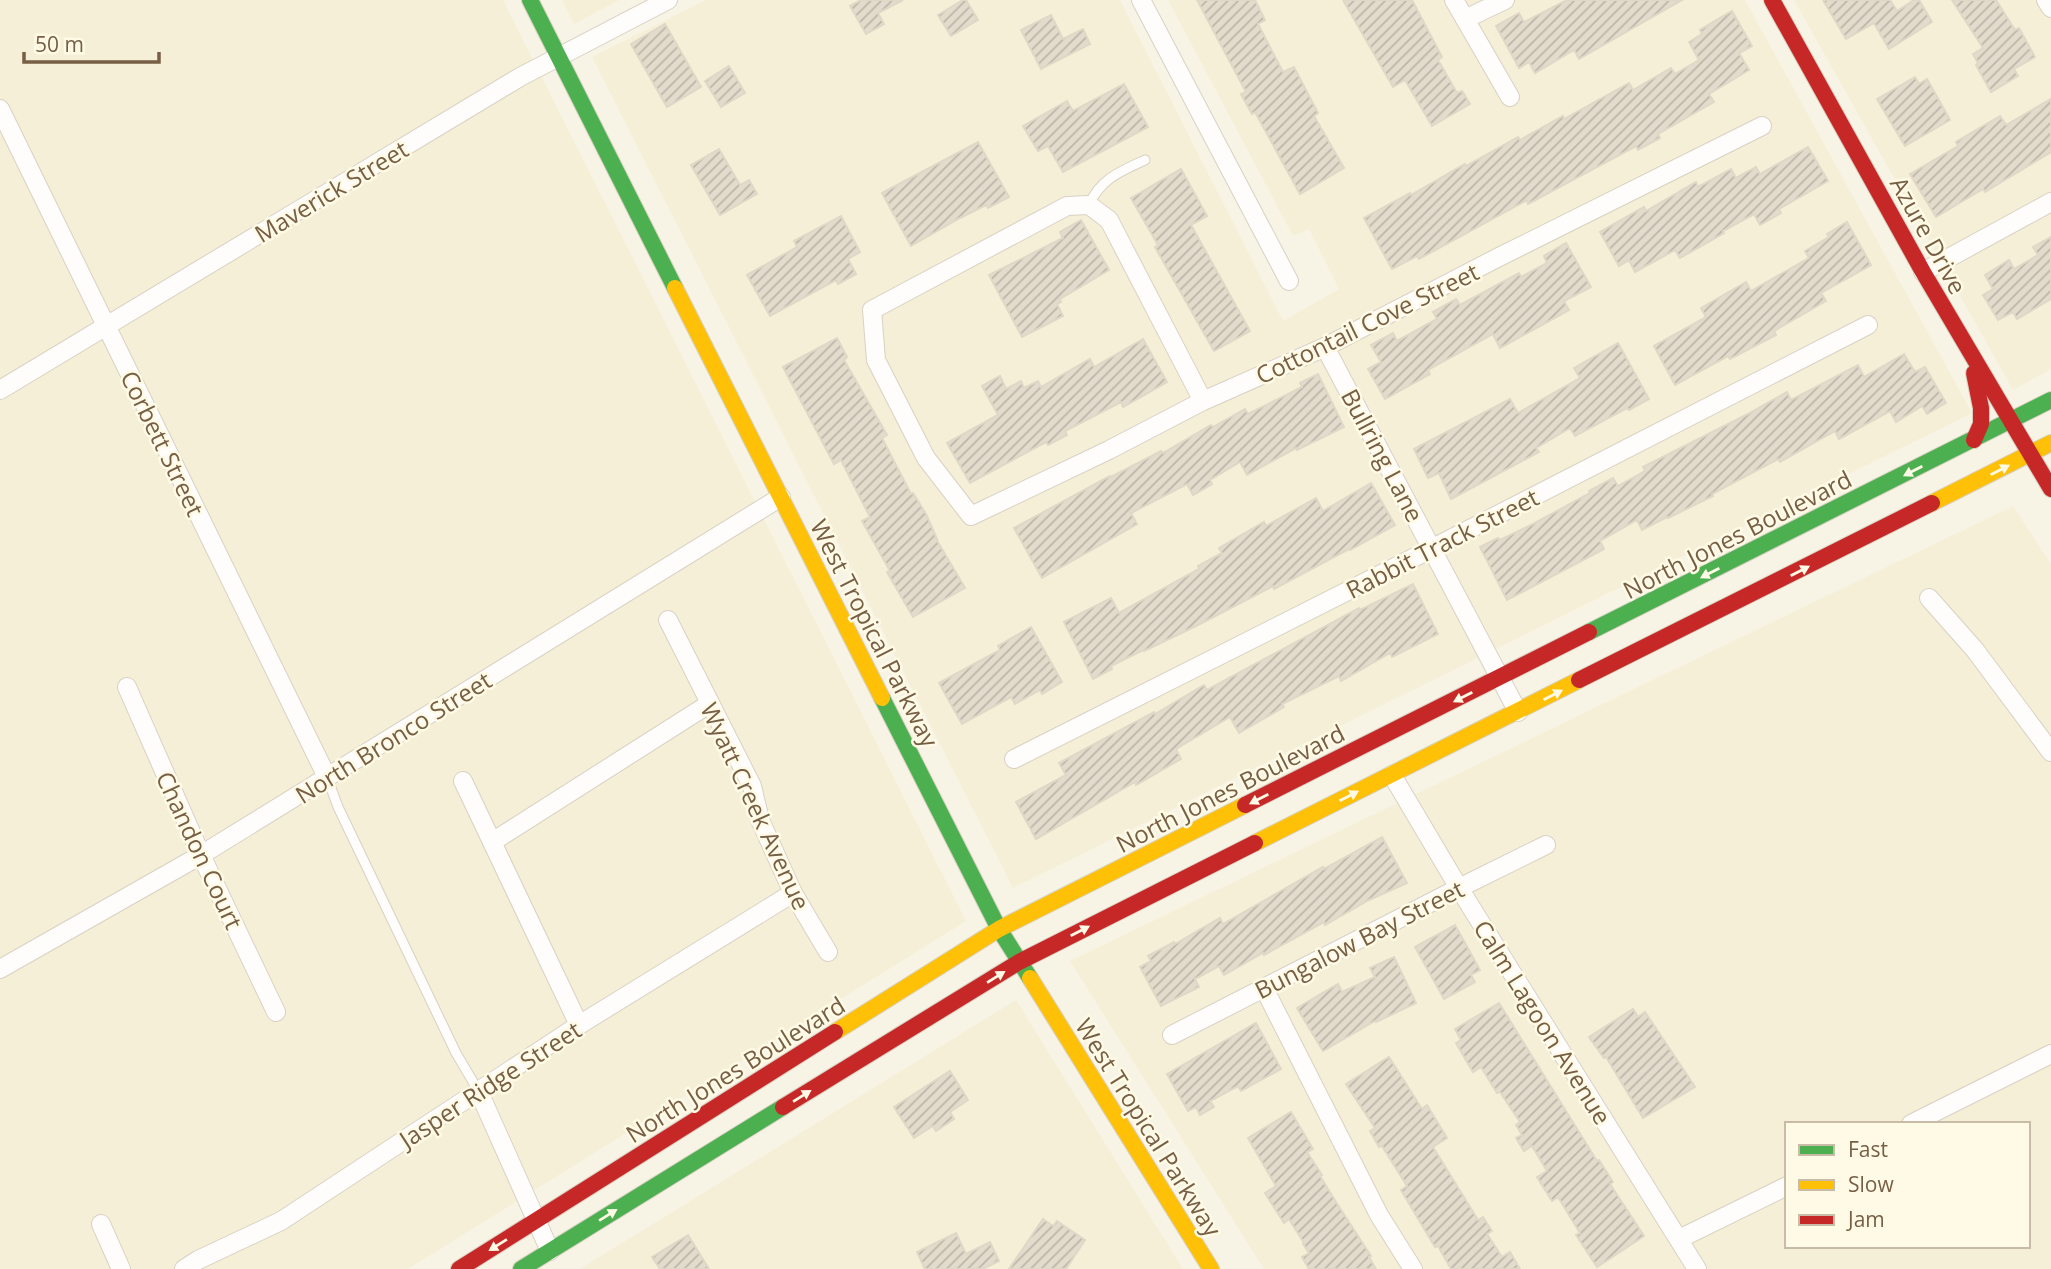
<svg xmlns="http://www.w3.org/2000/svg" width="2051" height="1269" font-family="'Open Sans',sans-serif">
  <defs>
    <pattern id="building-hatch" width="6" height="6" patternUnits="userSpaceOnUse" patternTransform="scale(1.75)"><rect width="6" height="6" fill="#e3dccd"/><path d="M-1 1l2-2M0 6l6-6M5 7l2-2" fill="none" stroke="#bdb6a8"/></pattern>
  </defs>
  <rect width="100%" height="100%" fill="#f7f4e5"/>
  <g fill="#f6efd7" fill-rule="evenodd">
    <path d="M0,0h503l463,921 -558,348h-408z"/>
    <path d="M562,0h57l-45,24z"/>
    <path d="M706,0h414l163,321 56,-32 -30,-60 -16,7 -125,-236h577l227,413 -959,475 -421,-831z"/>
    <path d="M1794,0h257v369l-38,21z"/>
    <path d="M2013,506l38,58v705h-787l-194,-308zM1787,1124h241v122h-241z"/>
    <path d="M1016,1000l167,269h-603z"/>
  </g>
  <g fill="url(#building-hatch)" stroke="#e0d7c7" stroke-width="2">
    <path d="M861,0h42l-25,13 6,11 -18,10 -16,-28z"/>
    <path d="M963,0h3l12,20 -27,16 -13,-21z"/>
    <path d="M1197,0h58l10,20 -7,4 25,48 11,-5 24,46 -4,3 30,52 -44,26 -45,-82 -3,2 -11,-20 5,-2z"/>
    <path d="M1343,0h69l30,57 -4,3 19,33 5,-2 8,13 -38,22 -27,-46 -12,7z"/>
    <path d="M1567,0h115l-103,59 -5,-9 -39,23 -6,-11 -10,6 -23,-42 23,-13 5,9z"/>
    <path d="M1823,0h67l7,11 17,-11h5l13,22 -43,27 -15,-26 -28,16z"/>
    <path d="M1952,0h44l19,30 4,-2 16,29 -21,12 4,7 -27,16 -15,-27 2,-2 -5,-9 10,-6z"/>
    <path d="M1732,11l20,35 -13,7 10,17 -40,24 5,8 -56,32 2,4 -22,12 -2,-4 -108,58 -1,-4 -108,59 -2,-3 -25,13 -28,-51 46,-25 1,2 54,-31 1,2 52,-29 2,3 43,-24 1,3 65,-36 4,7 38,-22 4,6 24,-14 -10,-18 13,-8 -2,-4z"/>
    <path d="M1051,15l12,24 20,-10 7,15 -49,25 -20,-39z"/>
    <path d="M665,24l36,63 -34,20 -36,-63z"/>
    <path d="M729,66l16,27 -24,14 -16,-26z"/>
    <path d="M1915,77l4,7 8,-5 23,41 -45,26 -28,-47z"/>
    <path d="M1124,84l24,43 -85,45 -15,-26 -10,5 -15,-25 44,-25 6,10z"/>
    <path d="M2051,99v53l-66,40 -2,-3 -47,28 -26,-43 48,-28 -2,-4 44,-26 6,9z"/>
    <path d="M978,142l31,55 -21,11 -2,-3 -26,13 -49,28 -29,-53z"/>
    <path d="M1808,147l20,34 -49,28 2,4 -21,12 -6,-11 -31,17 1,2 -44,25 -5,-8 -40,22 -6,-12 -10,6 -19,-34 44,-25 2,4 50,-29 2,5 33,-18 5,9 20,-11 4,7z"/>
    <path d="M719,149l21,36 9,-5 8,14 -37,21 -29,-50z"/>
    <path d="M1181,169l26,47 -16,9 59,106 -36,20 -59,-104 3,-2 -27,-47z"/>
    <path d="M841,216l19,36 -12,7 8,15 -18,10 -2,-4 -66,36 -23,-41 50,-28 -3,-6z"/>
    <path d="M1081,220l28,50 -49,29 1,3 -4,2 6,12 -41,21 -33,-62 74,-37 -3,-6z"/>
    <path d="M1847,222l24,43 -50,28 5,8 -52,30 2,4 -46,24 -2,-3 -53,29 -21,-39 52,-29 -5,-9 45,-26 5,9 58,-33 -4,-7 24,-14 -2,-3z"/>
    <path d="M2051,237v62l-34,20 -4,-7 -15,8 -15,-25 10,-6 -8,-14 24,-15 5,9 24,-14 -5,-8z"/>
    <path d="M1566,243l25,44 -27,14 5,9 -69,38 -7,-14 -65,36 2,4 -45,25 -17,-30 13,-7 -10,-17 22,-12 4,8 40,-22 -4,-7 23,-13 4,6 59,-32 2,4 26,-14 -3,-7z"/>
    <path d="M837,338l10,19 -3,3 43,75 -5,3 29,56 2,-1 13,21 11,25h-1l29,49 -52,29 -26,-45 3,-1 -28,-50 8,-4 -29,-57 -7,4 -51,-97z"/>
    <path d="M1143,339l24,43 -44,25 -2,-5 -56,29 2,4 -19,10 -2,-3 -76,41 -23,-40 51,-28 -16,-29 18,-10 6,13 15,-8 3,7 14,-7 3,6 49,-28 4,8z"/>
    <path d="M1618,343l31,56 -20,11 -2,-2 -52,28 -5,-8 -34,20 3,4 -88,47 -12,-26 -11,5 -14,-29 96,-50 8,14 62,-35 -6,-10z"/>
    <path d="M1904,354l11,18 10,-5 21,36 -19,11 -5,-8 -26,16 -6,-11 -51,28 -4,-8 -55,31 -2,-3 -66,35 1,2 -45,22 -1,-1 -25,13 -5,-10 -37,21 4,8 -97,51 -27,-53 18,-9 2,2 33,-16 57,-31 -1,-2 24,-13 5,8 27,-15 -2,-4 103,-52 41,-23 4,8 67,-35 6,12z"/>
    <path d="M1318,374l26,53 -47,23 -1,-2 -49,27 -7,-13 -30,18 2,4 -19,11 -6,-11 -56,29 6,11 -95,54 -28,-50 96,-52 1,1 50,-26 2,2 48,-28 2,2 32,-18 3,5 54,-27 -2,-4z"/>
    <path d="M1371,483l24,42 -45,25 -1,-1 -75,40 -1,-3 -77,40 -52,25 -1,-1 -32,16 1,3 -19,10 -29,-57 47,-24 8,15 80,-44 -1,-3 24,-13 -3,-5 45,-26 2,4 50,-28 7,13z"/>
    <path d="M1413,584l25,50 -46,23 -2,-4 -49,28 -2,-5 -57,28 2,3 -45,26 -9,-16 -54,32 5,10 -45,26 -1,-3 -99,57 -20,-37 50,-27 -7,-12 95,-51 1,2 49,-29 3,5 152,-82 1,2z"/>
    <path d="M1031,627l31,55 -20,12 -2,-4 -25,14 -4,-7 -49,27 -23,-41 61,-33 -2,-4z"/>
    <path d="M1382,837l25,46 -38,17 -44,25 -1,-3 -60,33 -1,-2 -39,22 -5,-9 -24,13 4,8 -38,19 -21,-39 11,-6 -3,-5 26,-14 1,2 45,-26 3,6 100,-57 1,2z"/>
    <path d="M1455,925l25,45 -9,5 4,7 -31,17 -29,-52z"/>
    <path d="M1394,957l22,46 -40,19 -1,-1 -52,30 -26,-43 41,-24 4,8 33,-15 -5,-9z"/>
    <path d="M1499,1003l98,158 2,-1 14,22 -3,2 34,52 -47,31 -21,-32 4,-2 -22,-36 -6,4 -15,-24 10,-6 -15,-25 -8,5 -8,-13 6,-3 -6,-10 4,-3 -20,-30 -3,1 -16,-26 -8,5 -17,-29 5,-3 -6,-11z"/>
    <path d="M1633,1009l5,8 7,-5 50,75 -52,31 -37,-61 -2,1 -15,-21z"/>
    <path d="M1256,1023l25,46 -40,22 -3,-5 -28,15 4,6 -14,8 -4,-8 -8,4 -21,-37z"/>
    <path d="M1389,1057l33,52 5,-4 20,33 -14,9 45,73 5,-3 9,14 -5,3 15,23 8,-5 10,17h-69l-13,-23 -3,1 -34,-57 6,-4 -25,-40 -3,1 -9,-16 5,-3 -29,-44z"/>
    <path d="M950,1071l18,29 -18,12 4,7 -18,12 -3,-5 -19,12 -20,-31z"/>
    <path d="M1291,1112l22,37 -6,3 15,23 -2,1 16,26 35,54 -2,1 7,12h-67l-7,-12 7,-4 -6,-9 1,-1 -15,-24 -5,4 -19,-30 11,-7 -28,-48z"/>
    <path d="M1043,1219l10,7 4,-5 28,19 -19,29h-57z"/>
    <path d="M956,1233l10,21 24,-12 9,19 -16,8h-58l-8,-17z"/>
    <path d="M688,1235l21,34h-49l-8,-12z"/>
  </g>
  <g fill="none" stroke-linecap="round" stroke-linejoin="round">
    <defs>
      <g id="lane">
        <path d="M1089,205c11,-26 32,-34 56,-45"/>
        <path d="M327,777l11,30 118,246 23,39"/>
      </g>
      <g id="street">
        <path d="M1141,0l148,281"/>
        <path d="M1454,0l56,97"/>
        <path d="M2046,0l5,8"/>
        <path d="M1465,19l40,-19"/>
        <path d="M0,109l327,668"/>
        <path d="M1923,272l128,-70"/>
        <path d="M1325,347l193,365"/>
        <path d="M0,390l520,-313 148,-77"/>
        <path d="M1203,401l-94,-181 -20,-15 -22,1 -195,104 4,50 50,98 45,58 138,-66 94,-49 122,-54 172,-89 265,-132"/>
        <path d="M1929,598l46,52 76,102"/>
        <path d="M668,620l84,166 8,34 33,73 35,59"/>
        <path d="M127,687l74,168 75,157"/>
        <path d="M1014,759l419,-211 435,-223"/>
        <path d="M1392,775l67,113 238,381"/>
        <path d="M463,781l116,244"/>
        <path d="M492,842l217,-138"/>
        <path d="M0,969l201,-114 580,-358"/>
        <path d="M1264,988l115,227 34,54"/>
        <path d="M1172,1035l287,-147 87,-43"/>
        <path d="M479,1092l71,159"/>
        <path d="M1911,1124l140,-70"/>
        <path d="M101,1224l20,45"/>
        <path d="M1679,1239l108,-53"/>
        <path d="M184,1269l14,-9 83,-39 298,-196 214,-132"/>
      </g>
      <g id="fast">
        <path d="M530,0l145,288"/>
        <path d="M1589,632l462,-232"/>
        <path d="M882,698l117,231 31,49"/>
        <path d="M521,1269l262,-162"/>
      </g>
      <g id="slow">
        <path d="M675,288l207,410"/>
        <path d="M1932,503l119,-60"/>
        <path d="M1255,843l324,-163"/>
        <path d="M1030,978l181,291"/>
        <path d="M835,1032l164,-103 246,-124"/>
      </g>
      <g id="jam">
        <path d="M1772,0l151,272 128,217"/>
        <path d="M1974,373l7,35v16l-7,16"/>
        <path d="M1579,680l353,-177"/>
        <path d="M1245,805l344,-173"/>
        <path d="M783,1107l236,-145 236,-119"/>
        <path d="M459,1269l376,-237"/>
      </g>
    </defs>
    <use href="#lane" stroke="#d8d1c4" stroke-width="11"/>
    <use href="#street" stroke="#d8d1c4" stroke-width="20"/>
    <use href="#fast" stroke="#d7d0c2" stroke-width="18"/>
    <use href="#slow" stroke="#d7d0c2" stroke-width="18"/>
    <use href="#jam" stroke="#d7d0c2" stroke-width="18"/>
    <use href="#lane" stroke="#fefdfb" stroke-width="9"/>
    <use href="#street" stroke="#fefdfb" stroke-width="18"/>
    <use href="#fast" stroke="#4caf50" stroke-width="16"/>
    <use href="#slow" stroke="#ffc107" stroke-width="16"/>
    <use href="#jam" stroke="#c62828" stroke-width="16"/>
  </g>
  <defs><path id="oneway-solid" d="M-6-.8H1V-3.2L6.5 0L1 3.2V.8H-6Z" transform="scale(1.75)"/></defs>
  <g fill="#fffae6">
    <use href="#oneway-solid" transform="translate(2000 470) rotate(-27)"/>
    <use href="#oneway-solid" transform="translate(1913 471) rotate(153)"/>
    <use href="#oneway-solid" transform="translate(1800 571) rotate(-27)"/>
    <use href="#oneway-solid" transform="translate(1710 573) rotate(153)"/>
    <use href="#oneway-solid" transform="translate(1553 695) rotate(-27)"/>
    <use href="#oneway-solid" transform="translate(1463 697) rotate(153)"/>
    <use href="#oneway-solid" transform="translate(1349 796) rotate(-27)"/>
    <use href="#oneway-solid" transform="translate(1259 799) rotate(153)"/>
    <use href="#oneway-solid" transform="translate(1080 931) rotate(-27)"/>
    <use href="#oneway-solid" transform="translate(996 977) rotate(-32)"/>
    <use href="#oneway-solid" transform="translate(802 1096) rotate(-32)"/>
    <use href="#oneway-solid" transform="translate(608 1215) rotate(-32)"/>
    <use href="#oneway-solid" transform="translate(498 1245) rotate(148)"/>
  </g>
  <g text-anchor="middle" dominant-baseline="central" stroke-width="5" stroke-linejoin="round" paint-order="stroke">
    <g font-size="24" fill="#765f45" stroke="#fffae6">
      <text transform="translate(331 191) rotate(-31)">Maverick Street</text>
      <text transform="translate(1929 235) rotate(61)">Azure Drive</text>
      <text transform="translate(1367 323) rotate(-26)">Cottontail Cove Street</text>
      <text transform="translate(163 443) rotate(64)">Corbett Street</text>
      <text transform="translate(1383 455) rotate(62)">Bullring Lane</text>
      <text transform="translate(1737 534) rotate(-27)">North Jones Boulevard</text>
      <text transform="translate(1442 543) rotate(-27)">Rabbit Track Street</text>
      <text transform="translate(875 633) rotate(63)">West Tropical Parkway</text>
      <text transform="translate(393 737) rotate(-32)">North Bronco Street</text>
      <text transform="translate(1230 788) rotate(-27)">North Jones Boulevard</text>
      <text transform="translate(756 806) rotate(65)">Wyatt Creek Avenue</text>
      <text transform="translate(200 850) rotate(65)">Chandon Court</text>
      <text transform="translate(1359 939) rotate(-27)">Bungalow Bay Street</text>
      <text transform="translate(1543 1022) rotate(58)">Calm Lagoon Avenue</text>
      <text transform="translate(735 1069) rotate(-32)">North Jones Boulevard</text>
      <text transform="translate(490 1084) rotate(-33)">Jasper Ridge Street</text>
      <text transform="translate(1149 1127) rotate(58)">West Tropical Parkway</text>
    </g>
  </g>
  <rect x="1785" y="1122" width="245" height="126" fill="#fffae6" stroke="#c8bca6" stroke-width="2"/>
  <rect x="1799" y="1145" width="35" height="10" fill="#4caf50" stroke="#c8bca6" stroke-width="2"/>
  <text x="1848" y="1157" font-size="21" fill="#765f45">Fast</text>
  <rect x="1799" y="1180" width="35" height="10" fill="#ffc107" stroke="#c8bca6" stroke-width="2"/>
  <text x="1848" y="1192" font-size="21" fill="#765f45">Slow</text>
  <rect x="1799" y="1215" width="35" height="10" fill="#c62828" stroke="#c8bca6" stroke-width="2"/>
  <text x="1848" y="1227" font-size="21" fill="#765f45">Jam</text>
  <path d="M24 52v10h135v-10" fill="none" stroke="#765f45" stroke-width="3.5"/>
  <text x="35" y="52" font-size="21" fill="#765f45" stroke="#fffae6" stroke-width="5" paint-order="stroke">50 m</text>
</svg>
